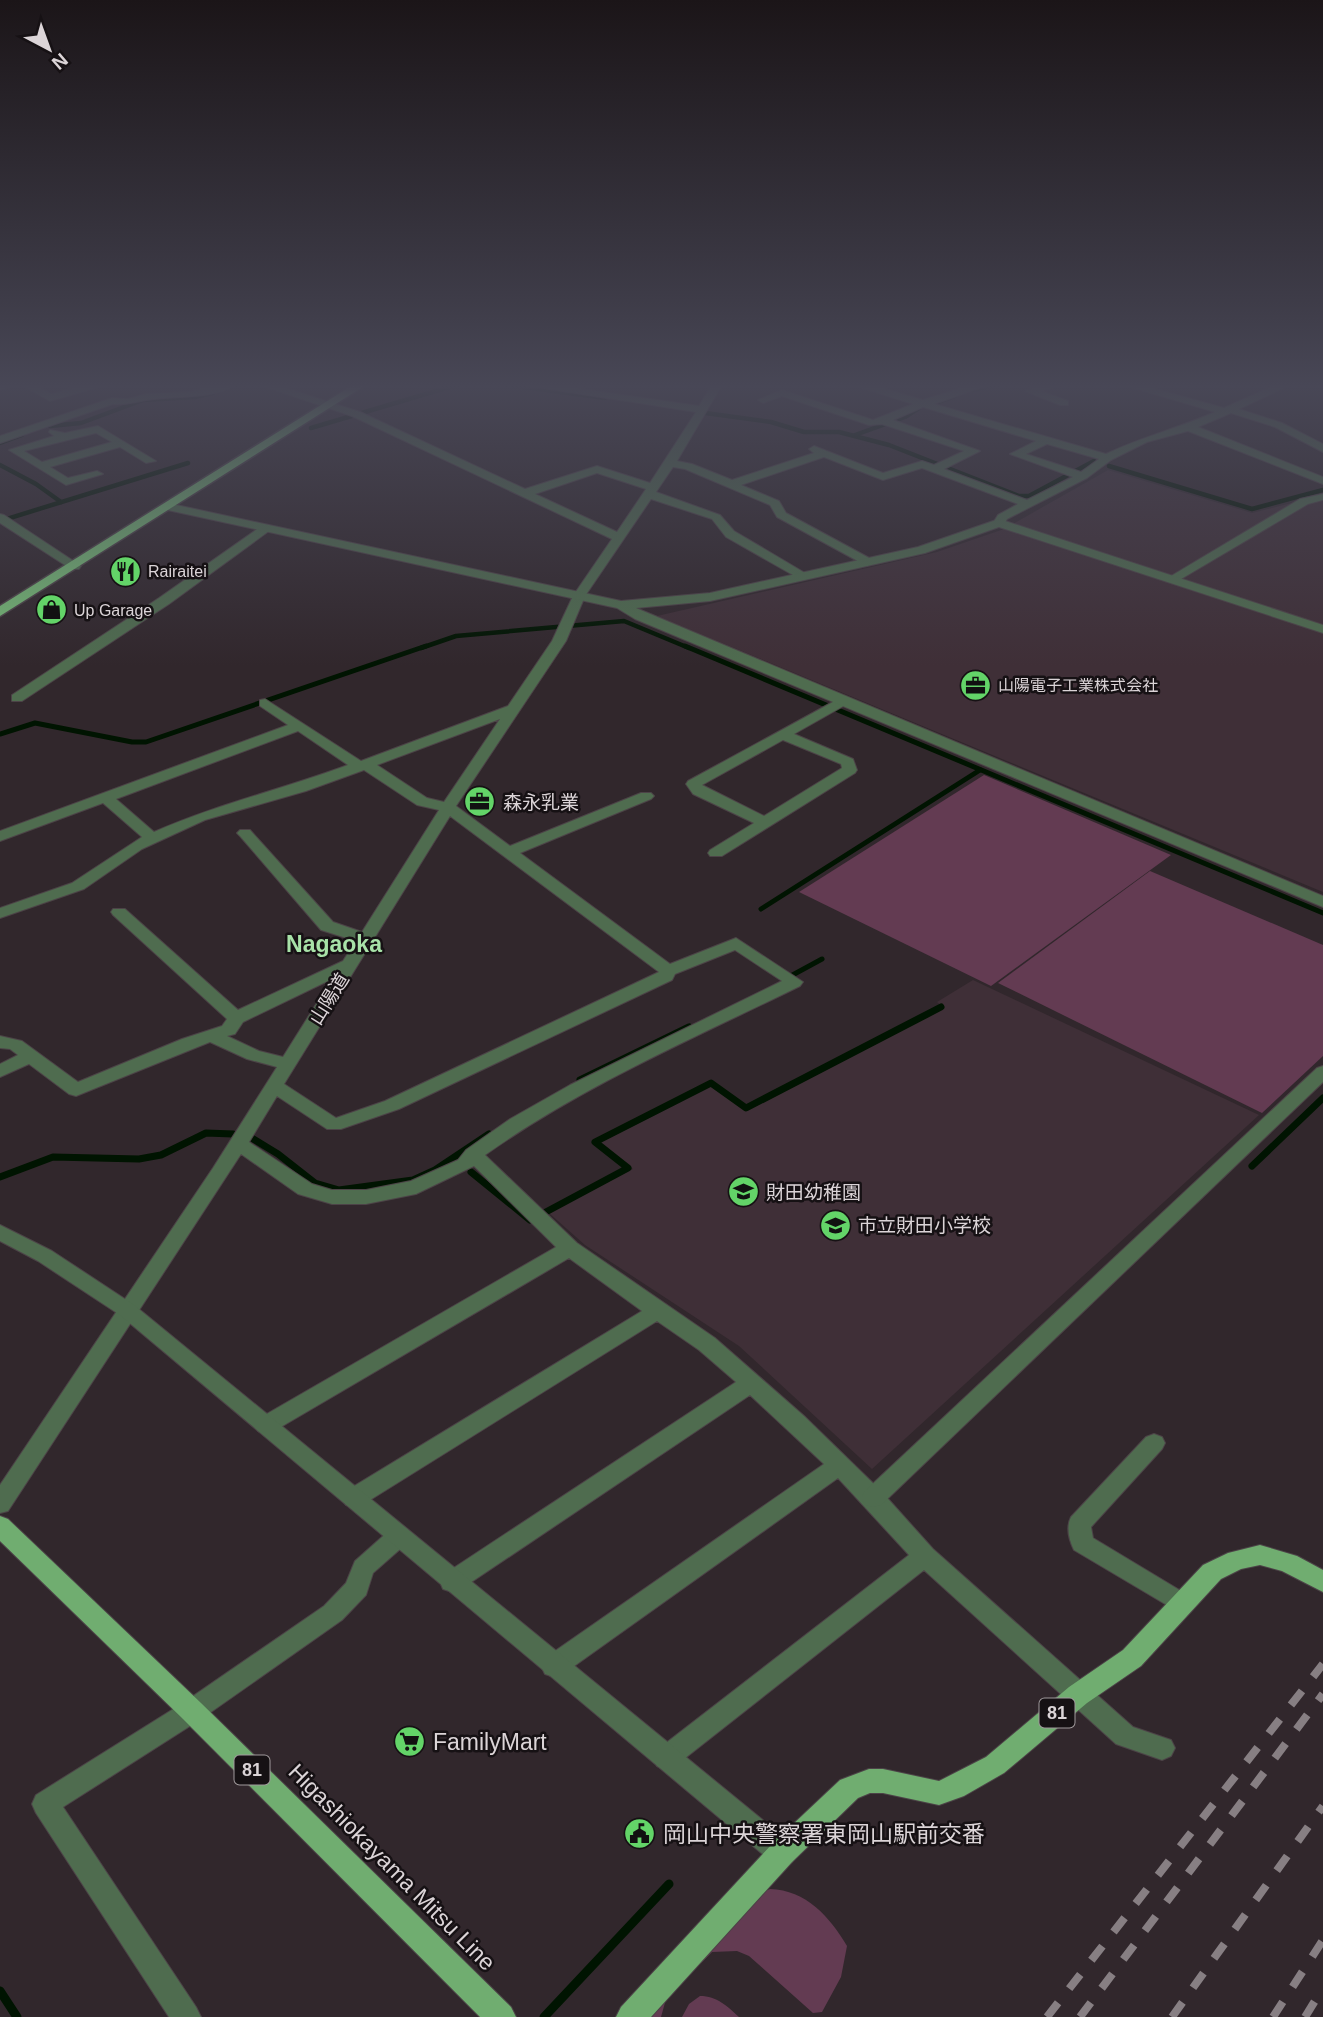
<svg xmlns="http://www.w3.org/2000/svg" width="1323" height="2017" font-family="Helvetica,'Noto Sans JP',sans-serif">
  <rect width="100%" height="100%" fill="#31272c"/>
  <g fill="#3f2f37">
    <path d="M1108,470l144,43 71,-18v397l-666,-276 280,-64 67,-23z"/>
    <path d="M973,980l286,135 -387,354 -133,-123 -154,-101 -36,-32 84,-44 -32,-27 110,-55 36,24 197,-103 -7,-6z"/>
  </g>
  <g fill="#633b52">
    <path d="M984,775l187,80 -180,131 -192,-94z"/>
    <path d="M1150,871l173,74v111l-61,57 -264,-130z"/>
    <path d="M770,1889c36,1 60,28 77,57l-6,31 -19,35 -9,1 -64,-57 -12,-5 -25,1 -46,47 -5,18h-9l-1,-4 108,-120z"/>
    <path d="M700,1996c17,0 27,10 39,21h-57l7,-13z"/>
  </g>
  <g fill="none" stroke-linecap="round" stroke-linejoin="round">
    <g stroke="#001401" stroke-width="4.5">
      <path d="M494,383l111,15"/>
      <path d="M230,387l15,-4"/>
      <path d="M972,390l31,-7"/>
      <path d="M933,404l22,-8"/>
      <path d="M698,412l73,10 33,10h35l50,13 130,51h10l65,-35"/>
      <path d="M50,426l31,-3 62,-23 52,-3 18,-4"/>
      <path d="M311,428l152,-45"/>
      <path d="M855,435l50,-18 14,-9"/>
      <path d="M0,443l22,-8"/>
      <path d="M0,465l36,19 25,18"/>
      <path d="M1109,466l143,43 71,-19"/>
      <path d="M0,521l188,-58"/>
      <path d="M421,648l35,-12 168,-15 65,27"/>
    </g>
    <g stroke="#001401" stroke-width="5">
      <path d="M685,646l638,267"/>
      <path d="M0,734l35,-11 97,19h14l280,-96"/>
      <path d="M761,909l219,-139"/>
      <path d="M787,978l35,-19"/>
    </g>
    <g stroke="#001401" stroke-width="7">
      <path d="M580,1080l109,-53"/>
      <path d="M250,1137l28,17 37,29 24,7 74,-10 22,-10 54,-36"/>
      <path d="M1252,1166l71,-68"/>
      <path d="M471,1172l59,48"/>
      <path d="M0,1177l53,-20 86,2 22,-4 45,-22 27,1"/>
      <path d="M544,1213l84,-45 -33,-26 116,-59 35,25 195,-101"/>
    </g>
    <g stroke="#001401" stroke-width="9">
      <path d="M0,1991l17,26"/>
      <path d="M544,2017l125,-133"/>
    </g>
    <defs>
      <g id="minor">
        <path d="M17,383l-1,2 -16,5v-6z"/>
        <path d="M18,383h13l20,11 43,-11h18l-62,18z"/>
        <path d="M222,383h18c-27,17 -63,12 -94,17 -12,2 -21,5 -33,4l-113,39v-7l112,-38 16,1 18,-5 43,-2z"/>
        <path d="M254,383h16l90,29 165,77 72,-23 53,17 46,-71 -184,-29h28l159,23 14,-23h10l-46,78 15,3 40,16 82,-27 -5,-4 5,-3 69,27 39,-12 12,4 30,-14 -82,-27 -13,1 -87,-29 -19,7 -5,-3 24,-10 91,30 40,-16 -66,-21h17l59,17 54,-17h16l-59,21 172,50c35,-17 73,-26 109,-42l-98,-29h17l90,25 56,-25h14l-55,26 43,14 41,21v8l-48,-25 -44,-14 -33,14 125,50v7l-135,-53 -41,11 -36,18 -24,18 -80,41 -4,7 -4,1 -6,-4 5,-8 20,-11 -96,-36 -39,12 -59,-23 -83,28 38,16 7,12 85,46 2,3 -6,4 -90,-49 -7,-12 -85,-36 -12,-2 -17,25 64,23 14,16 76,45 -2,3h-8l-74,-42 -14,-18 -61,-20 -66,97 -19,45 -110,165 54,40 131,-53h10l3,3 -3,3 -131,54 150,111 66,-26 67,44 -3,4c-106,52 -218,100 -315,169l92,88 138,95 89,78 77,75 52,58 200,178 38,13 4,8 -4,8 -9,4 -46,-16 -192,-174 -249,196 -9,4 -9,-4 -4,-8 4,-8 252,-195 -71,-77 -275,196 -9,3 -9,-3 -4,-8 4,-8 279,-194 -74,-69 -289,194 -9,3 -9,-3 -3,-7 3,-7 293,-193 -37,-32 -42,-29 -295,184 -8,2 -8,-2 -4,-7 4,-7 296,-180 -73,-53 -295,173 -8,3 -8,-3 -3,-6 3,-6 298,-172 -82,-81 -58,28 -50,10h-34l-34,-10 -57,-40 -233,357 -8,2v-28l213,-317 64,-101 -30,-8 -37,-17 -134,54 -7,-2 -40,-30 -29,13v-13l18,-9 -8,-6 -10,-1v-12l22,5 56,41 104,-43 40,-13 5,-7 -114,-104 -2,-3 2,-3h12l113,101 105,-49 13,-20 -35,-11 -81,-94 -3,-3 3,-3h10l83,92 29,10 77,-122 -22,-5 -53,-35 -58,21 -101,29 -63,29 -58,40 -84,29v-10l72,-25 70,-46 -39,-34 -103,38v-10l288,-106 -28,-19v-6l5,-1 96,62 147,-55 44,-65 21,-45 39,-57 -260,-123zM923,407l113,34 -26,13 63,23 -46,23 -83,-31 36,-18 -87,-31zM1047,444l52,15 -18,13 -55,-18zM597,473l49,16 -29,43 -82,-38zM500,719l-56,83 -17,-4 -50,-33zM298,731l50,34c-64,24 -131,39 -194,67l-38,-33zM450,816l209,156 -274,129 -49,17 -52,-34zM735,950l47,31 -212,104 -60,34 -44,31 -8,10 -47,21 -45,9h-34l-20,-6 -63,-42 28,-46 50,33h14l58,-20 273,-129 3,-6zM332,979l-49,78 -24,-6 -32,-15 8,-2 8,-12z"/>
        <path d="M1049,383h18l-26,8 27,10v4h-8l-35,-14z"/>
        <path d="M98,426l58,35 -10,2 -26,-16 -70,20 18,11 29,-7 6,3 -37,11 -57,-35 45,-14 -5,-4 1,-2 15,3zM96,433l16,9 -70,20 -18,-11z"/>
        <path d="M1323,494v6l-15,4 -132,78h-8l-2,-3 134,-80z"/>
        <path d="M0,514l4,1 77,51 -2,3h-8l-71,-46z"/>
        <path d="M263,525l10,3 -104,76 -147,97h-10v-6l147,-97z"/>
        <path d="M842,697l7,4 -2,3 -53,30 59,25 4,11 -2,3 -133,83h-12l-2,-3 2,-3 44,-27 -61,-29 -7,-10 2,-3zM783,740l58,24 1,4 -78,48 -62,-31z"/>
        <path d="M1154,1434l8,3 3,6 -3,6 -71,78 2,11 98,59 3,7 -3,7 -9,3 -108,-64c-5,-10 -8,-23 -3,-33l75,-80z"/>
        <path d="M399,1526l8,3 4,7 -4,7 -34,30 -7,22 -24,25 -141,99 -138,88 133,200 5,10h-32l-133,-204 -4,-9 4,-9 147,-92 141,-97 22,-23 9,-22 36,-32z"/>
      </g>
      <g id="tertiary">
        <path d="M167,503l454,98 89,-8 208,-46 81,-28 324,106v8l-324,-106 -74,26 -215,48 -74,7 687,288v11l-688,-288 -18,-11 -454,-99 -2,-2z"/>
        <path d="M1323,1066v16l-442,423 -8,2 -8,-2 -4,-7 4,-7 452,-423z"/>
        <path d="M0,1225l52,26 82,54 658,539 4,9 -4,9 -10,4 -10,-4 -652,-547 -82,-54 -38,-20z"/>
      </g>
      <g id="primary">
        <path d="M0,1516l8,3 193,184 310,304 5,10h-36l-297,-298 -183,-178z"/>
        <path d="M1260,1545l37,11 26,14v22l-41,-21 -22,-6 -19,4 -20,10 -80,87 -54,37 -83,70 -40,23 -25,9 -56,-12h-13l-12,5 -66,64 -141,155h-35l5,-10 151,-163 68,-64 29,-11h14l56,12 47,-24 83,-70 54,-37 80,-85 25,-12z"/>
      </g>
      <path id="trunk" d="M356,383h13l-369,233v-10z"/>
    </defs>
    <use href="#minor" stroke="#4c4347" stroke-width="2"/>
    <use href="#tertiary" stroke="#4c4347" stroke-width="2"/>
    <use href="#primary" stroke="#4c4347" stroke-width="2"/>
    <use href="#trunk" stroke="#4c4347" stroke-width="3"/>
    <use href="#minor" fill="#4f6c4f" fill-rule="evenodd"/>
    <use href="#tertiary" fill="#4f6c4f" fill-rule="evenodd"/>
    <use href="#primary" fill="#70ad70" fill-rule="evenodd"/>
    <use href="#trunk" fill="#76ba76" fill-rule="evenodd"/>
    <g stroke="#877f83" stroke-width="8" stroke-dasharray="18 18" stroke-linecap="butt">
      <path d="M1047,2017l276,-353"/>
      <path d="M1080,2017l243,-323"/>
      <path d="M1172,2017l151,-211"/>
      <path d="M1273,2017l50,-77"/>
      <path d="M1305,2017l18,-29"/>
    </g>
  </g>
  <linearGradient id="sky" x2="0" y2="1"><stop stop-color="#1b1518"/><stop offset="0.58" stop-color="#484756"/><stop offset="1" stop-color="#484756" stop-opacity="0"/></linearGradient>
  <rect width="1323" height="666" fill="url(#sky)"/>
  <defs>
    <symbol id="restaurant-disc" viewBox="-11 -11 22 22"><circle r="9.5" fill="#63d468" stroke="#161114"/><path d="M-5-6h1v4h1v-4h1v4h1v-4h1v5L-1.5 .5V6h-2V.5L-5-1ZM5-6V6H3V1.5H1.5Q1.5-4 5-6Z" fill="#111"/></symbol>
    <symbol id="shop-disc" viewBox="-11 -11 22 22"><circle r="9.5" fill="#63d468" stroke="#161114"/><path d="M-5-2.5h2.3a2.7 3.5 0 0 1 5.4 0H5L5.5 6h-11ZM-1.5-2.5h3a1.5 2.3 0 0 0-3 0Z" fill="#111"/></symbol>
    <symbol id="office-disc" viewBox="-11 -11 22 22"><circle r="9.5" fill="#63d468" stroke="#161114"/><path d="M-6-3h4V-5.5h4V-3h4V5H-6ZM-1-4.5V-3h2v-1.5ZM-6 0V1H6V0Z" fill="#111"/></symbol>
    <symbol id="school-disc" viewBox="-11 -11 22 22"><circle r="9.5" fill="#63d468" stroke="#161114"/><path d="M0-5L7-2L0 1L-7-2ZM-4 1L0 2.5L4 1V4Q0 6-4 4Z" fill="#111"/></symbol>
    <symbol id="supermarket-disc" viewBox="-11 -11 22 22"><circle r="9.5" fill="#63d468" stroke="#161114"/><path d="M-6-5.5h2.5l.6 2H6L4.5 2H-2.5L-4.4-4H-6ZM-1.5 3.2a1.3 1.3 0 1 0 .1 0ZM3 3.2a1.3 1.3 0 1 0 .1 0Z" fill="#111"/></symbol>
    <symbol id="civic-disc" viewBox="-11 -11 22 22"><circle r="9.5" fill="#63d468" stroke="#161114"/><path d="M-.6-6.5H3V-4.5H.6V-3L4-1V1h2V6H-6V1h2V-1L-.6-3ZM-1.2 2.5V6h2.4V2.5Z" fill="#111"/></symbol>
  </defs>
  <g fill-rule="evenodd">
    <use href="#restaurant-disc" x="108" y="554" width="35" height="35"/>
    <use href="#shop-disc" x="34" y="592" width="35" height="35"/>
    <use href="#office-disc" x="958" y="668" width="35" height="35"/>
    <use href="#office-disc" x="462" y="784" width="35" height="35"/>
    <use href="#school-disc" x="726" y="1174" width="35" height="35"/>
    <use href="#school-disc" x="818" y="1208" width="35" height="35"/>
    <use href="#supermarket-disc" x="392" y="1724" width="35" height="35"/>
    <use href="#civic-disc" x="622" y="1816" width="35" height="35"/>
  </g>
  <g text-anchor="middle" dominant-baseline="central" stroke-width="5" stroke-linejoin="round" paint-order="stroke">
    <g font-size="16" fill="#dbd4d7" stroke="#161114" text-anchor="start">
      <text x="148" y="571">Rairaitei</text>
      <text x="74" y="610">Up Garage</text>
      <text x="998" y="685">山陽電子工業株式会社</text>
    </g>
    <g fill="#161114" stroke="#a09a9c" stroke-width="2">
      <rect x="1039.5" y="1698.5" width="35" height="29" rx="5"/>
      <rect x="234.5" y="1755.5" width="35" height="29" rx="5"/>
    </g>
    <g font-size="18" font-weight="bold" fill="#dbd4d7">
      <text x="1057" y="1713">81</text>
      <text x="252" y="1770">81</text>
    </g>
    <g font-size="19" fill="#dbd4d7" stroke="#161114" text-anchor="start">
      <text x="503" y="802">森永乳業</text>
      <text x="766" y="1192">財田幼稚園</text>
      <text x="858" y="1225">市立財田小学校</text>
    </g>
    <g font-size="19" fill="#dbd4d7" stroke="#161114">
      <text transform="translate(329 999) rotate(-58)">山陽道</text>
    </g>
    <g font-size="23" font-weight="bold" fill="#a8e2a8" stroke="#161114">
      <text x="334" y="944">Nagaoka</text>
    </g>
    <g font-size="23" fill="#dbd4d7" stroke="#161114" text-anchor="start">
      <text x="433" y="1742">FamilyMart</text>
      <text x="663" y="1834">岡山中央警察署東岡山駅前交番</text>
    </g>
    <g font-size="23" fill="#dbd4d7" stroke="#161114">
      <text transform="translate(392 1867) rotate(45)">Higashiokayama Mitsu Line</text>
    </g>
  </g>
  <g transform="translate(49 49) rotate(139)" stroke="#161114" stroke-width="5" paint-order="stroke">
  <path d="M0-5L12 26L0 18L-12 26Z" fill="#dbd4d7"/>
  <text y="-10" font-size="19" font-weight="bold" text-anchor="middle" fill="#dbd4d7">N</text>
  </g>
</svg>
